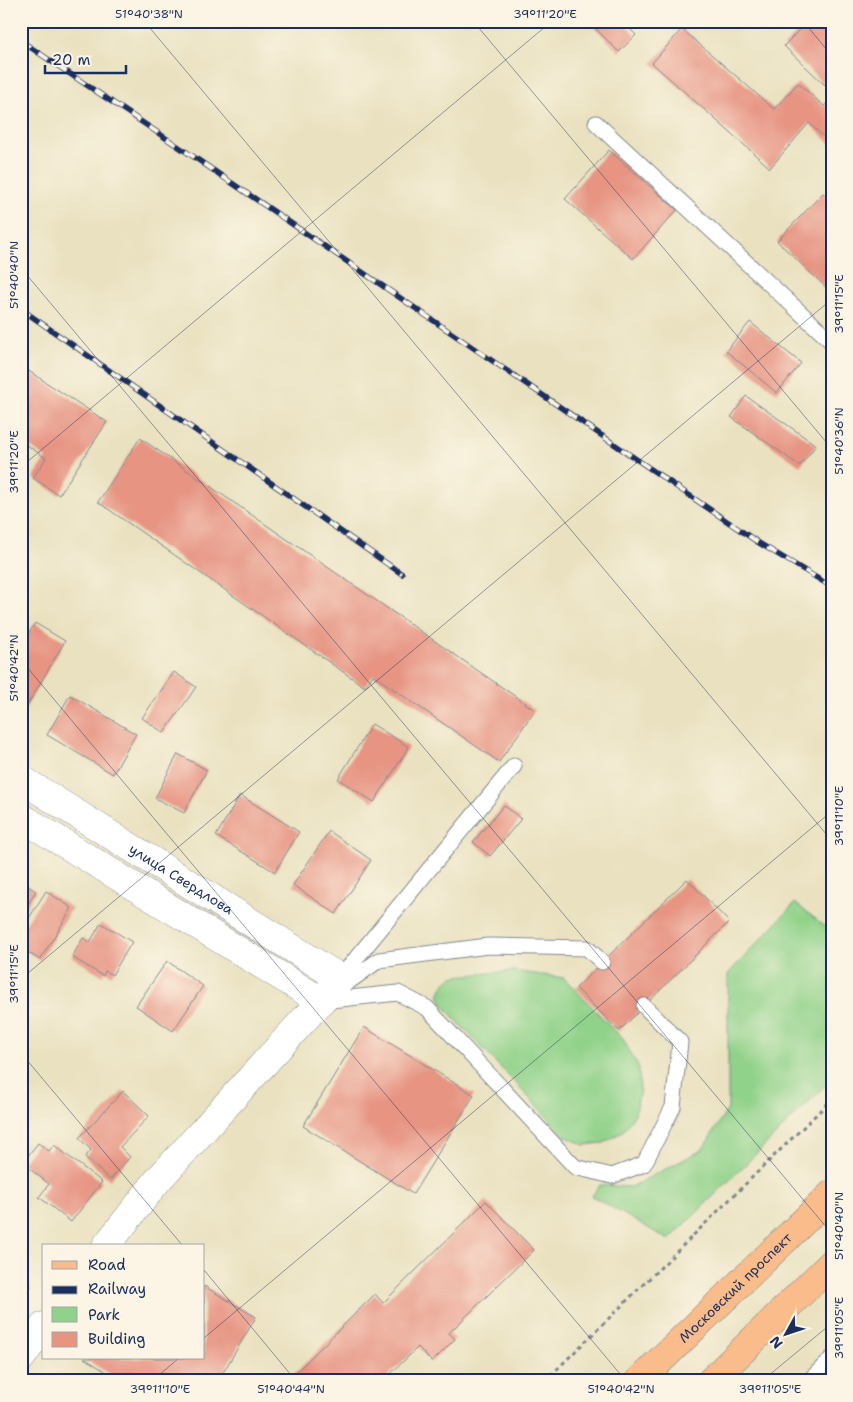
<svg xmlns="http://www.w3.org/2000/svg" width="853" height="1402" font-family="'Shantell Sans',sans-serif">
  <rect width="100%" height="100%" fill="#fcf5e5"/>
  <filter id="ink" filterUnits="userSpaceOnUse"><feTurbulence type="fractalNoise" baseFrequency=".02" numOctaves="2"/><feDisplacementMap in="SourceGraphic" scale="10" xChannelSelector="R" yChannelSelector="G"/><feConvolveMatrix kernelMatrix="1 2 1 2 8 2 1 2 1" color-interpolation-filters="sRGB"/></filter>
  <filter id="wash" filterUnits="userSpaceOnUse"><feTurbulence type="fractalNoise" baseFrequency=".0096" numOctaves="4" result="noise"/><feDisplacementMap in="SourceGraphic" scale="20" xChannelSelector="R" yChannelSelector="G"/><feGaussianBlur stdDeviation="1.12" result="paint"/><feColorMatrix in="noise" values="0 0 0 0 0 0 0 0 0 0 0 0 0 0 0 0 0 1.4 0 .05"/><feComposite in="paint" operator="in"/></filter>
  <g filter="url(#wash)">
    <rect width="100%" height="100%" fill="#e9e1bf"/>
    <g fill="#90d289" stroke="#568074">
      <path d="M795,903l37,29v147l-163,161 -77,-44 8,-11 31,2 71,-37 26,-41v-135z"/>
      <path d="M514,971l50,7 59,61 16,29 1,22 -5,24 -12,17 -19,12 -20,2 -19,-9 -110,-117 -11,-13 -5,-11 6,-13 10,-6z"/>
    </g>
    <g id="blocks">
      <g fill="#e79483">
        <path d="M588,21h34l14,14 -17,17z"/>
        <path d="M807,21h25v57l-7,7 -41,-39z"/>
        <path d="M682,29l92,80 24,-26 26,23 8,-8v47l-23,-22 -39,45 -118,-105z"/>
        <path d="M609,150l68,60 -44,49 -68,-60z"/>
        <path d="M823,193l9,8v92l-55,-52z"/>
        <path d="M750,322l51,41 -24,30 -51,-42z"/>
        <path d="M21,366l86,56 -48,73 -26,-17 13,-20 -25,-17z"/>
        <path d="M746,396l70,49 -16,21 -69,-49z"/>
        <path d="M140,438l395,272 -36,52 -126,-87 -8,12 -267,-185z"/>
        <path d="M35,623l30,18 -44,75v-79l2,-3 4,2z"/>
        <path d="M174,672l22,15 -32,46 -22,-15z"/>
        <path d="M70,695l66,39 -23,40 -66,-39z"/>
        <path d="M372,724l37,23 -35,55 -36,-23z"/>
        <path d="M178,754l29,16 -23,43 -29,-15z"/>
        <path d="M240,795l59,37 -24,40 -59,-36z"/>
        <path d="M504,805l17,14 -31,37 -17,-14z"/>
        <path d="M329,831l42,29 -35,54 -43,-29z"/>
        <path d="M687,879l42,43 -110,109 -43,-43z"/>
        <path d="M21,882l15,9 -15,25z"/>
        <path d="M46,891l26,17 -32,52 -19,-12v-17z"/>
        <path d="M101,923l31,19 -20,33 -7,-4 -2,5 -31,-19 11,-19 7,4z"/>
        <path d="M167,961l36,25 -30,45 -37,-25z"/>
        <path d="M364,1027l110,68 -61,99 -110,-68z"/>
        <path d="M123,1091l26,25 -29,31 10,10 -20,23 -25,-23 6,-7 -12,-12z"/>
        <path d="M38,1143l11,8 5,-6 48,37 -31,40 -32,-25 10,-13 -27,-21z"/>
        <path d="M486,1201l48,49 -85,83 6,6 -23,23 -14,-15 -35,34h-96l88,-87 8,9z"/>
        <path d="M21,1280l10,6 -10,16z"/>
        <path d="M204,1286l52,31 -38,64h-97l-37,-23h120z"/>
      </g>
    </g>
  </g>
  <g filter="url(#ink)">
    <use href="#blocks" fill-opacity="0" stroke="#82888e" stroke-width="1"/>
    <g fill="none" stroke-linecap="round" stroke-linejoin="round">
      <defs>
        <g id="lane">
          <path d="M596,123l236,219"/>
          <path d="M340,978l174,-212"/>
          <path d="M337,990l42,-30 109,-14 99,2 15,14"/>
          <path d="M321,1001l77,-8 29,15 148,159 37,9 32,-12 29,-57 7,-65 -36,-36"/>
          <path d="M809,1381l23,-23"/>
        </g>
        <g id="street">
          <path id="s1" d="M21,779l319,199 -19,23 -163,179 -52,66"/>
          <path d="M21,817l300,184"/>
          <path d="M21,1358l23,-32"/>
        </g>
        <g id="primary">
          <path id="s2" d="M639,1381l193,-187"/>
          <path d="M711,1381l121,-118"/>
        </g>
      </defs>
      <use href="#lane" stroke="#82888e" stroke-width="17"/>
      <use href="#street" stroke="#82888e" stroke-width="29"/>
      <use href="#primary" stroke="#82888e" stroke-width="29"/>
      <path stroke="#82888e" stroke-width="3" stroke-dasharray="4 4" stroke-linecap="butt" d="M545,1381l287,-282"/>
      <use href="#lane" stroke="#fff" stroke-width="15"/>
      <use href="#street" stroke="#fff" stroke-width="28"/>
      <use href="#primary" stroke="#f9bc8a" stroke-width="28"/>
      <defs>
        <g id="rail">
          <path d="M21,41l170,114 568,388 73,44"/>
          <path d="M21,309l381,265"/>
        </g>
      </defs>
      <use href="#rail" stroke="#1b2f5e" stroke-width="5.5"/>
      <use href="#rail" stroke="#fcf5e5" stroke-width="4" stroke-dasharray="11" stroke-linecap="butt"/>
    </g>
  </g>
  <path fill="none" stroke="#1b2f5e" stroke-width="1" stroke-opacity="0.45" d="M144,21l688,820M473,21l359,428M803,21l29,35M21,268l811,966M21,467l531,-446M21,660l605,721M21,979l811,-680M21,1053l162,193M204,1270l92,111M204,1338l628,-527M152,1381l27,-23M762,1381l70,-58"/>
  <g text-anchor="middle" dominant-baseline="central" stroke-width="4" stroke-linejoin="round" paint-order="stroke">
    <g font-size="14" fill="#1b2f5e" stroke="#fcf5e5">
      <text stroke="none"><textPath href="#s1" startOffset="189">улица Свердлова</textPath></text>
      <text stroke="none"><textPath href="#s2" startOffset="134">Московский проспект</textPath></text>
    </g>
  </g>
  <rect width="853" height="1402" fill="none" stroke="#fcf5e5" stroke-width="55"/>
  <rect x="42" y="1244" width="162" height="115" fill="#fcf5e5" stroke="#a2a6af"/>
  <rect x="52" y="1261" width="25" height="8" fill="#f9bc8a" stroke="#a2a6af"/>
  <text x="88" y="1270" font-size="15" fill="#1b2f5e">Road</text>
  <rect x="52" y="1286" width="25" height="8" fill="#1b2f5e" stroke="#a2a6af"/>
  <text x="88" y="1294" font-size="15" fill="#1b2f5e">Railway</text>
  <rect x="52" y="1307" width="25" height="15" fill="#90d289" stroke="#a2a6af"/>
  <text x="88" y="1320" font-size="15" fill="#1b2f5e">Park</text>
  <rect x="52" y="1332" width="25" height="15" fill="#e79483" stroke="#a2a6af"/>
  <text x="88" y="1344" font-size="15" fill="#1b2f5e">Building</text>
  <g transform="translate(786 1334) rotate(230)" stroke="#fcf5e5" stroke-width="4" paint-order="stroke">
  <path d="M0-4L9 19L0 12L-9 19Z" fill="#1b2f5e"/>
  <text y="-8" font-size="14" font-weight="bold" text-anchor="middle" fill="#1b2f5e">N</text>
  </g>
  <path d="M45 65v8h81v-8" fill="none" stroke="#1b2f5e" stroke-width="2.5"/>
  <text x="52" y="65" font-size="15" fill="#1b2f5e" stroke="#fcf5e5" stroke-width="4" paint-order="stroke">20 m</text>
  <rect x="28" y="28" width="798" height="1346" fill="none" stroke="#1b2f5e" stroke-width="2"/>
  <g font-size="12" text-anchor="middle" fill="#1b2f5e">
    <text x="149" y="18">51°40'38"N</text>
    <text x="545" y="18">39°11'20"E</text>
    <text transform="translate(14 275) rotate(-90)" y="4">51°40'40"N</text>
    <text transform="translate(839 304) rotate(-90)" y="4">39°11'15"E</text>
    <text transform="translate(839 441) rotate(-90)" y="4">51°40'36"N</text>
    <text transform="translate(14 462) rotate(-90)" y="4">39°11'20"E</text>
    <text transform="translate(14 668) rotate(-90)" y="4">51°40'42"N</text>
    <text transform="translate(839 816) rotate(-90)" y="4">39°11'10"E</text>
    <text transform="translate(14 974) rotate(-90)" y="4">39°11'15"E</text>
    <text transform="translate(839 1226) rotate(-90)" y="4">51°40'40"N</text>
    <text transform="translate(839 1328) rotate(-90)" y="4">39°11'05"E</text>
    <text x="160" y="1393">39°11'10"E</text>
    <text x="291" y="1393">51°40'44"N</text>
    <text x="621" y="1393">51°40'42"N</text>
    <text x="770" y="1393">39°11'05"E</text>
  </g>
</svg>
